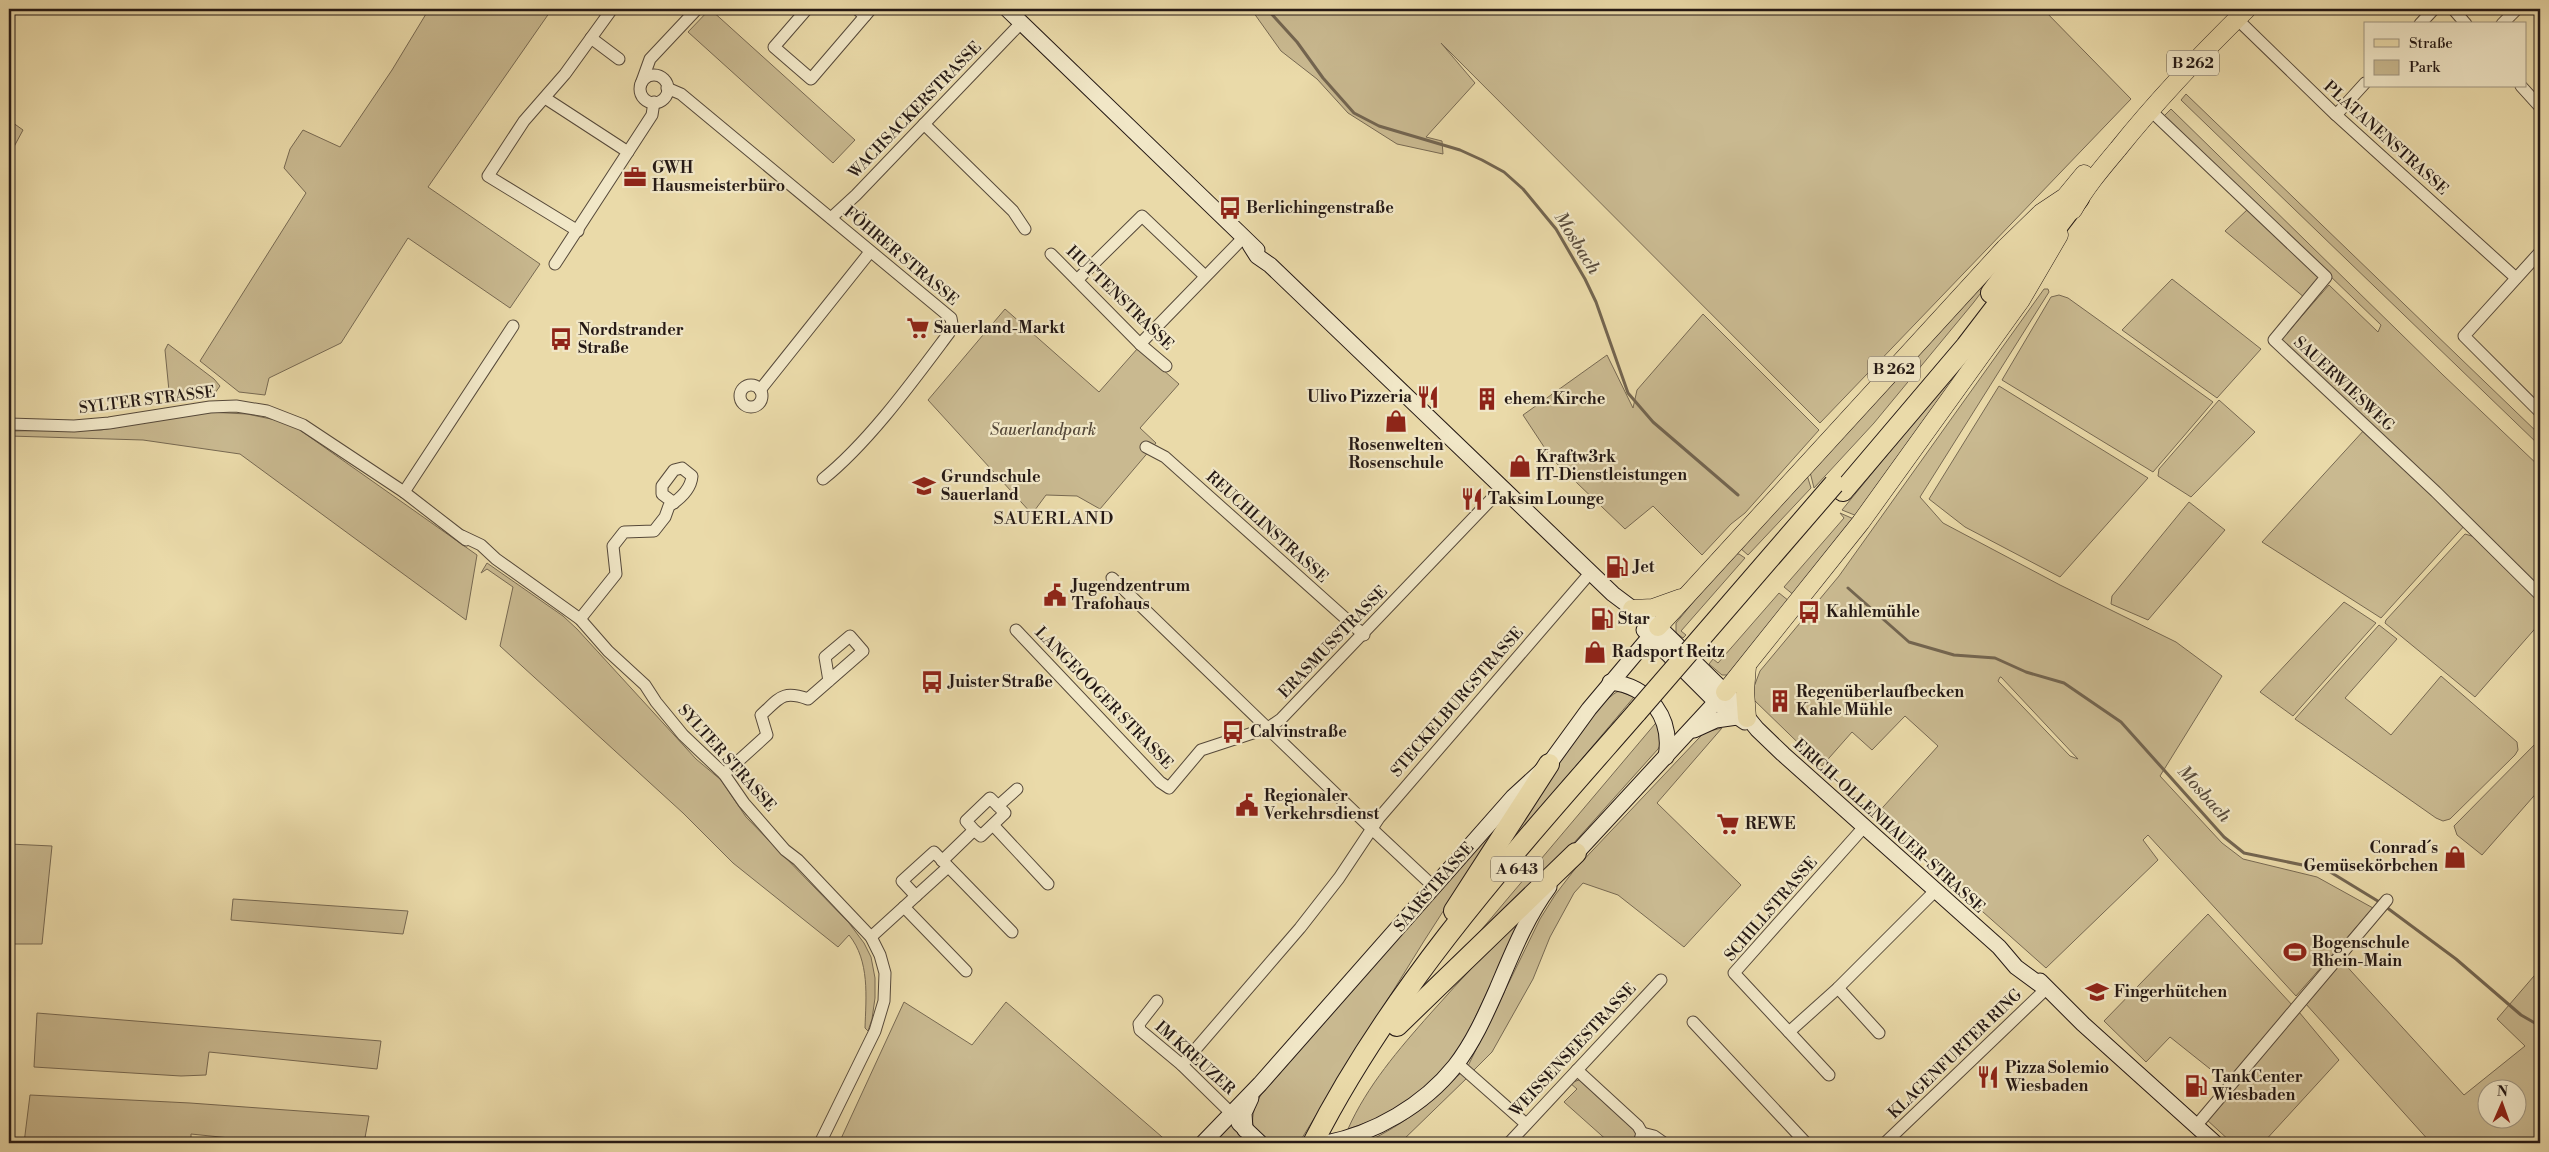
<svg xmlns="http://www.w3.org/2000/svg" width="2549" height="1152" font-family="'Libre Bodoni',serif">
  <rect width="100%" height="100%" fill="#eadaa9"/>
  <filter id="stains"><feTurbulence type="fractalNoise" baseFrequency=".004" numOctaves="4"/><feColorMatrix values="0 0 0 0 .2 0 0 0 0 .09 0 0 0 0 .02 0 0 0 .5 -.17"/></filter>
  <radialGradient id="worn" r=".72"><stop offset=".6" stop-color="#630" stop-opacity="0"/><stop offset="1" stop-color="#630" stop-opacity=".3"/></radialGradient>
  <g fill="#c9b990" stroke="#776952" fill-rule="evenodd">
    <path d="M429,9h123l-124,178 112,77 -30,44 -102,-70 -67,105 -72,35 -4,17 -26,-3 -39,-31 106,-168 -22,-25 6,-19 13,-19 37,17 52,-77z"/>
    <path d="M710,9l145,131 -22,23 -145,-131z"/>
    <path d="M1251,9h792l88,90 -311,324 -379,-380 34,40 -49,54 16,4 1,13 -46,-10 -49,-31 -31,-34 -36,-28z"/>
    <path d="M2186,94l354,341v11l-359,-346z"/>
    <path d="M2171,109l272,266 97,92v125l-260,-251 49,-56 49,47 3,-7 -217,-209z"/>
    <path d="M9,120l14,10 -14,26z"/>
    <path d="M2250,207l68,68 1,4 -14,19 -80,-67z"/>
    <path d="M2017,245l-43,57 -100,121 -60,65 -4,-16z"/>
    <path d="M2172,279l89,70 -44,49 -95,-68z"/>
    <path d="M2044,289h4l1,3 -129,205 23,26 117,62 116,57 46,34 -62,100 62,67 21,16 74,18 56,31 -77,88 -148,-161 -5,5 15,20 -112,108 -171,-152 63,-70 -33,-30 -33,34 -20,-18 -30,34 -68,-66 -2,-8 8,-21 79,-95zM2000,677h1l77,82 -8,-3 -72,-75z"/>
    <path d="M2059,295l9,3 145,104 -60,70 -151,-92 49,-83z"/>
    <path d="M1005,309l94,83 39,-44 41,36 -39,44 16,15 -56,66 -23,-13 -31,-1 -14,19 -104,-114z"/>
    <path d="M2007,309l-150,207 -15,-6z"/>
    <path d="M1703,314l116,116 -74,83 -14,11 -29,31 -49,-49 -28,23 -73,-70 -29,-44 84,-60 26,53 4,-18z"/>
    <path d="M168,344l46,35 6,7 -5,7 -48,7 2,-9 -4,-41z"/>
    <path d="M1999,386l149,92 -88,99 -95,-50 -36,-28z"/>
    <path d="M2219,400l36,32 -64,65 -33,-21 1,-7z"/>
    <path d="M208,412l39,2 43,9 187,132 -11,65 -226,-166 -97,-14 -134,-4v-5l92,-1z"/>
    <path d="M2365,429l101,95 -85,94 -119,-76z"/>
    <path d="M1807,475l4,13 -63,67 -8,-7z"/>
    <path d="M2189,502l36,28 -77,90 -37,-16 1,-8z"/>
    <path d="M1840,513l16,7 -61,76 -11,-9 60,-69z"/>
    <path d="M2465,534l10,3 65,65v21l-65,74 -90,-74 1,-3z"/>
    <path d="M1733,554h6l6,4 -64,73 5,4 -3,3 -7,-5v-10z"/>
    <path d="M487,563l76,53 14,13 119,130 25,21 25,37 103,106 15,20 7,14 4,21v20l-3,21 -4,12 -3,-3c1,-31 5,-67 -16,-93l-11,12 -105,-84 -50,-50 -183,-167 13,-59 -26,-18 -6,4z"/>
    <path d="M1779,593l10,8 -59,76 -3,-2h-5l-13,-11 4,-5 5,4z"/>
    <path d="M2344,602l32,21 -83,93 -33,-24z"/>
    <path d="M2379,625l18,14 -52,59 46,37 50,-59 76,66 1,8 -3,5 -65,64 -7,2 -7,-3 -141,-99z"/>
    <path d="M1619,691l15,6 -149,177c22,-33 106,-172 134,-183z"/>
    <path d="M1660,718l2,24 -4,7 -104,116 -83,77z"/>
    <path d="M1722,728l-65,75 84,82 -57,62 -66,-52 -35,-12 -9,10 -24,44 -17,42 -41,73 -20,20 -5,-4 73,-149 15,-24 20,-26 123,-130 7,-7z"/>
    <path d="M2540,739v50l-58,66 -25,-20 -3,-9z"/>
    <path d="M1505,815l-81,126 -122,197c-8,1 -18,5 -27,5 -28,0 -26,-31 -14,-48z"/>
    <path d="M9,844l43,2 -10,98h-33z"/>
    <path d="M233,899l175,12 -5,23 -172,-14z"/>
    <path d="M1527,910l-68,141 -38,41 -41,26 -32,11c19,-43 51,-80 82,-115 32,-36 64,-70 97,-104z"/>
    <path d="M2208,914l85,92 -64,78 -59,-47 -24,25 -42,-41z"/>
    <path d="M2341,960l123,135 61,-49 -28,-27 43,-50v174h-109l-126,-140zM2486,1090h30v30h-30z"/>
    <path d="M904,1002l68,43 34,-43 163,141h-330z"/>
    <path d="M2299,1012l40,48 -76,83h-31l-26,-24z"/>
    <path d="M37,1013l344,28 -4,28 -168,-17 -3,23 -25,1 -147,-9z"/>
    <path d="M1463,1071l5,6 -68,66h-35c43,-21 64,-40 98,-72z"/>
    <path d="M1579,1080l55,50 3,5 -1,7 -3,-3 -4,4h-19l-46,-41 13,-13 -7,-6z"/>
    <path d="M30,1095l160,8 179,13 -5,27h-86l-87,-9v9h-167z"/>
    <path d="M1231,1123l20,20h-38z"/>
  </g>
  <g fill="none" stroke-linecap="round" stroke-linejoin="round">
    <g stroke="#736550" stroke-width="3">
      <path d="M1267,9l30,33 26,36 31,35 25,13 81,24 22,10 22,12 19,17 33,40 29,50 11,23 32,91 25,29 85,73"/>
      <path d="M1848,588l61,54 45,13 41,3 31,14 38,11 57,39 103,115 20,16 83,17 54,33"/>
      <path d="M2386,907l70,52 65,56 19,11"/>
    </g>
    <defs>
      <g id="street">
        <path d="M807,9l-33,38 37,32 54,-63"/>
        <path d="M857,9l8,7 6,-7"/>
        <path d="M2453,9l13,15"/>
        <path d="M2237,19l99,96 180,163"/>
        <path d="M2420,24l14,-15"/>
        <path d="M2502,24l15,-15"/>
        <path d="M591,38l28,21"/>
        <circle cx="654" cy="89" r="14"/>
        <path d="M641,84l9,-25 47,-50"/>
        <path d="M2521,86l19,21"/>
        <path d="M667,88l14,6 270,224 1,6 -3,9c-36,48 -80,109 -126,146"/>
        <path d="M545,98l83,54"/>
        <path d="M2150,110l176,167 -52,63 162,152 104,103"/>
        <path d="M2336,115l29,-32"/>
        <path d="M924,124l89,87 12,18"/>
        <path d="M831,218l25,-23 165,-172"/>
        <path d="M578,231l-90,-55 36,-55 41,-47 47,-65"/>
        <path d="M2540,252l-76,84 76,76"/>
        <path d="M1051,254l89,90 26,22"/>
        <path d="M555,264l97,-149 2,-13"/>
        <path d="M1077,280l65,-64 63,60"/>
        <path d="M1140,344l103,-106"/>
        <circle cx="751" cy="396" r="11"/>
        <path d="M760,390l110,-138"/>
        <path d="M9,424l65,2 35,-3 101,-16 26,-1 31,5 36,14 101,67 62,48"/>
        <path d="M1146,447l19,10 199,178"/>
        <path d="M404,492l109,-166"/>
        <path d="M462,536l19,9 15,14 84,60 28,32 37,34 11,17 27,33 41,39 20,29 41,47 13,10 73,77 9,18 5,18 -1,28 -9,30 -55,112"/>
        <path d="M1112,578l260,251 62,58"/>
        <path d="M580,619l36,-45 -3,-28 11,-14 30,-1 11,-14 4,-11c11,-7 22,-17 23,-30l-10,-8 -8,2 -12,16v8l12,9"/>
        <path d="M1016,630l144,152 9,6 32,-38 67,-22 13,-9 221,-231"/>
        <path d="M724,774l43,-39 -6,-20c19,-17 21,-25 47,-16l55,-48 -13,-15 -25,21 4,24"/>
        <path d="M998,806l19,-17"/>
        <path d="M993,825l55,59"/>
        <path d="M1864,827l-130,146 55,59 49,-44 98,-98"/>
        <path d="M942,861l32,-31 7,6 24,-23 -15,-15 -24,23 8,9"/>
        <path d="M916,896l32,-29"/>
        <path d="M904,907l62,64"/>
        <path d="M871,937l45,-41 -14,-15 32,-29 78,80"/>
        <path d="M1838,988l41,45"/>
        <path d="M1157,1001l-18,23 1,6 42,35 50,49"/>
        <path d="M1693,1022l113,121"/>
        <path d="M1789,1032l40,43"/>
        <path d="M1457,1063l69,61"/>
        <path d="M1182,1065l118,-137 39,-50 40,-60 212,-246"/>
        <path d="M1577,1070l61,56 4,7 -3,10"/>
        <path d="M2196,1126l191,-226"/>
        <path d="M1642,1133l12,3 10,7"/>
        <path d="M1509,1143l152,-163"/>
        <path d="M1885,1143l161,-154"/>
      </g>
      <g id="secondary">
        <path d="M1007,9l250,241"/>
        <path d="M1250,245l7,11 13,9 343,329 52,39 70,69 22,27 26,25 216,193 17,20 30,22"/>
        <path d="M1644,630l72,72 29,20"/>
        <path d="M1610,682c40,4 63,37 56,75"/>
        <path d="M1694,730l22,-10 21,-3"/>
        <path d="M1569,861l156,-169"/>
        <path d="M2040,981l43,43 132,119"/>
        <path d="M1239,1123l21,20"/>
        <path d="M1245,1130l-1,-17 7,-15"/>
        <path d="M1203,1143l57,-59 253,-287 36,-33 40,-55 69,-82"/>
        <path d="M1326,1143c48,-9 98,-38 129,-77 18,-23 30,-50 42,-77 15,-35 29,-71 52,-102"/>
      </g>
      <g id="primary">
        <path d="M2073,210c12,-22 29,-42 45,-61 40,-50 84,-96 129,-140"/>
        <path d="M1632,609l21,-1 28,-10"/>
        <path d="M1658,627l347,-379 36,-35 24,-16 19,-23"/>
        <path d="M1747,666l-2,25 2,27"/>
        <path d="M1725,692l136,-170 160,-222 38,-65"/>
      </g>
      <g id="highway">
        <path d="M1991,293l55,-73"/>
        <path d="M1843,491l123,-145 113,-148"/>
        <path d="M1454,911l95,-147"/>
        <path d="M1397,1026l179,-173"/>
        <path d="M1313,1143c82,-161 206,-296 324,-431"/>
      </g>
    </defs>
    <use href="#street" stroke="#56493a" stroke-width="13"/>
    <use href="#secondary" stroke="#251915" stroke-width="17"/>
    <use href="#primary" stroke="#251915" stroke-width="19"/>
    <use href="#highway" stroke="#251915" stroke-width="22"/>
    <use href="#street" stroke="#f1e7c7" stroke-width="11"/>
    <use href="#secondary" stroke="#f1e7c7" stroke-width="15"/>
    <use href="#primary" stroke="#eadaa9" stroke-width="18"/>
    <use href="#highway" stroke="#eadaa9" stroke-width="20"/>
    <defs>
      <path id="highway-bridge" d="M1637,712l197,-228"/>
    </defs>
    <use href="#highway-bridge" stroke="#251915" stroke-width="22" stroke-linecap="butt"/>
    <use href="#highway-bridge" stroke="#eadaa9" stroke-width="20"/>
  </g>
  <defs>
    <symbol id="office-bare" viewBox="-9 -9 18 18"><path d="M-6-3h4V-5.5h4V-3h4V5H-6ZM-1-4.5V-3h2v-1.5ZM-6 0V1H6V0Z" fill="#8f2418" stroke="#f1e7c7" stroke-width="2.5" paint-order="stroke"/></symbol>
    <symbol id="bus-bare" viewBox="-9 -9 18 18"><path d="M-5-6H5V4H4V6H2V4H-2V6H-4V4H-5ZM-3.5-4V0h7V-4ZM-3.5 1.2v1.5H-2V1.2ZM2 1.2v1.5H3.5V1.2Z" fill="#8f2418" stroke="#f1e7c7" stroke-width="2.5" paint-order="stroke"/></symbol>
    <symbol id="supermarket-bare" viewBox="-9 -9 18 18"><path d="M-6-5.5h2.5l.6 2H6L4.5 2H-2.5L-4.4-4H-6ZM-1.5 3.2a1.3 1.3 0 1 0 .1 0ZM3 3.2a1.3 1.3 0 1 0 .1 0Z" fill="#8f2418" stroke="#f1e7c7" stroke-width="2.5" paint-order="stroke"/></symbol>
    <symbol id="restaurant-bare" viewBox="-9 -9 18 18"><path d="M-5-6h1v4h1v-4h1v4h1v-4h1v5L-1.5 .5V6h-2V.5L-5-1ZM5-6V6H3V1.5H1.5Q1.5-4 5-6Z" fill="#8f2418" stroke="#f1e7c7" stroke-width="2.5" paint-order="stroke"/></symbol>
    <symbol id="building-bare" viewBox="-9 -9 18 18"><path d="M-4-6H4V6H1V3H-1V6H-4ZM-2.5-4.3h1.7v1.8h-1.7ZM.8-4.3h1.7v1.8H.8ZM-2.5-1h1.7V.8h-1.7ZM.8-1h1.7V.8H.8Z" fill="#8f2418" stroke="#f1e7c7" stroke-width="2.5" paint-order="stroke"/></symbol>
    <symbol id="shop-bare" viewBox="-9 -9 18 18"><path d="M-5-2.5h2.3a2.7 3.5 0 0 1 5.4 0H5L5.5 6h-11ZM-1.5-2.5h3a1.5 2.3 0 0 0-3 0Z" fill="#8f2418" stroke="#f1e7c7" stroke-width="2.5" paint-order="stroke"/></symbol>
    <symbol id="school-bare" viewBox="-9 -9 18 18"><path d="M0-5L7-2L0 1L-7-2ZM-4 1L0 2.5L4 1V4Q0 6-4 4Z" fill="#8f2418" stroke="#f1e7c7" stroke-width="2.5" paint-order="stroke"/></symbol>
    <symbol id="fuel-bare" viewBox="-9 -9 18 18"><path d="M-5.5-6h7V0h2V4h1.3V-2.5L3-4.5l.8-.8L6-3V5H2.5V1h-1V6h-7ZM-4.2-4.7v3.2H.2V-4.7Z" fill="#8f2418" stroke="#f1e7c7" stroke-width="2.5" paint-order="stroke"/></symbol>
    <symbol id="civic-bare" viewBox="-9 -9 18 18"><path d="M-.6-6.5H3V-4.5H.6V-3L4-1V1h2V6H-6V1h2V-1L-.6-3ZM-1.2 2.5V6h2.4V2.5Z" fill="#8f2418" stroke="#f1e7c7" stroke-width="2.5" paint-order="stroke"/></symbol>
    <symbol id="stadium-bare" viewBox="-9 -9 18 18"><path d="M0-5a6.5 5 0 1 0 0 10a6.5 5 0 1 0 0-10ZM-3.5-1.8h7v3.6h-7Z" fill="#8f2418" stroke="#f1e7c7" stroke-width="2.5" paint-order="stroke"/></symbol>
  </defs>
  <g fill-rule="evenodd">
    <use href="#office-bare" x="619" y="161" width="32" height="32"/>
    <use href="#bus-bare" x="1214" y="192" width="32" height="32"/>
    <use href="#supermarket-bare" x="902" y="312" width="32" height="32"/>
    <use href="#bus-bare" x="545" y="323" width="32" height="32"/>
    <use href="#restaurant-bare" x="1412" y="381" width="32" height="32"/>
    <use href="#building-bare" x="1471" y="383" width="32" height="32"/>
    <use href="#shop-bare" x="1380" y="405" width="32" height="32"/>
    <use href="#shop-bare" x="1504" y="450" width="32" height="32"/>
    <use href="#school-bare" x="908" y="470" width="32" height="32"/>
    <use href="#restaurant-bare" x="1456" y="483" width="32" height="32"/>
    <use href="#fuel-bare" x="1601" y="551" width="32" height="32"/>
    <use href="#civic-bare" x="1039" y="579" width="32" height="32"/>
    <use href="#bus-bare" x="1793" y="596" width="32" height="32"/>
    <use href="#fuel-bare" x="1586" y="603" width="32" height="32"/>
    <use href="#shop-bare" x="1579" y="636" width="32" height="32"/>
    <use href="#bus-bare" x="916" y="666" width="32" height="32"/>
    <use href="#building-bare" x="1764" y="685" width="32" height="32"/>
    <use href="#bus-bare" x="1217" y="716" width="32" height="32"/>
    <use href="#civic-bare" x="1231" y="789" width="32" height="32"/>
    <use href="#supermarket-bare" x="1712" y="808" width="32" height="32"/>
    <use href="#shop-bare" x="2439" y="841" width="32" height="32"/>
    <use href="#stadium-bare" x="2279" y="936" width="32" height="32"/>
    <use href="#school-bare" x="2081" y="976" width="32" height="32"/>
    <use href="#restaurant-bare" x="1972" y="1061" width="32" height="32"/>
    <use href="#fuel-bare" x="2180" y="1070" width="32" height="32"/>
  </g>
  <g text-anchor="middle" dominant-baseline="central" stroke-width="4.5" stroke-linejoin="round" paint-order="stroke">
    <g fill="#f1e7c7" stroke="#62574a" stroke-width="1">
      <rect x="2167" y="50.5" width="52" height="25" rx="4"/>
      <rect x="1868" y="356.5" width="52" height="25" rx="4"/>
      <rect x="1491" y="856.5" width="52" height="25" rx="4"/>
    </g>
    <g font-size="15" font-weight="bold" fill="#251915">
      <text x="2193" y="63">B 262</text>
      <text x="1894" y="369">B 262</text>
      <text x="1517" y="869">A 643</text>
    </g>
    <g font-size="16" fill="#251915" stroke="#f1e7c7">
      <text transform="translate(915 110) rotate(-46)">WACHSACKERSTRASSE</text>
      <text transform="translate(2386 138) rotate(42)">PLATANENSTRASSE</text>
      <text transform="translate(901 256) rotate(40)">FÖHRER STRASSE</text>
      <text transform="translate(1120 298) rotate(44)">HUTTENSTRASSE</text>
      <text transform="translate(2344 384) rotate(43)">SAUERWIESWEG</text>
      <text transform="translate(147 400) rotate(-7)">SYLTER STRASSE</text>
      <text transform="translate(1267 527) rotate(42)">REUCHLINSTRASSE</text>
      <text transform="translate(1333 642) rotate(-46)">ERASMUSSTRASSE</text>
      <text transform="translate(1104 698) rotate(46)">LANGEOOGER STRASSE</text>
      <text transform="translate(1457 702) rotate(-49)">STECKELBURGSTRASSE</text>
      <text transform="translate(727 758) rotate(48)">SYLTER STRASSE</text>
      <text transform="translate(1889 826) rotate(42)">ERICH-OLLENHAUER-STRASSE</text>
      <text transform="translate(1434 887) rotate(-49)">SAARSTRASSE</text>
      <text transform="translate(1771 909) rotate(-49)">SCHILLSTRASSE</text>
      <text transform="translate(1573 1050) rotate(-47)">WEISSENSEESTRASSE</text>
      <text transform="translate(1955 1054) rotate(-44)">KLAGENFURTER RING</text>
      <text transform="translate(1195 1058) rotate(42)">IM KREUZER</text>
    </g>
    <g font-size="16" font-weight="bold" fill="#251915" stroke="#f1e7c7" text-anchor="start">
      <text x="652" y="168">GWH<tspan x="652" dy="18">Hausmeisterbüro</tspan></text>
      <text x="1246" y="208">Berlichingenstraße</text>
      <text x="934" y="328">Sauerland-Markt</text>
      <text x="578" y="330">Nordstrander<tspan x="578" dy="18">Straße</tspan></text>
      <text x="1412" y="397" text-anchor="end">Ulivo Pizzeria</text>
      <text x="1504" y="399">ehem. Kirche</text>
      <text x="1396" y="445" text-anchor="middle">Rosenwelten<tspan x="1396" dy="18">Rosenschule</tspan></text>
      <text x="1536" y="457">Kraftw3rk<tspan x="1536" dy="18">IT-Dienstleistungen</tspan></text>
      <text x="941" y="477">Grundschule<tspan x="941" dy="18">Sauerland</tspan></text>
      <text x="1488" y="499">Taksim Lounge</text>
      <text x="1634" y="567">Jet</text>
      <text x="1072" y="586">Jugendzentrum<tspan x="1072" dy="18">Trafohaus</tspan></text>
      <text x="1826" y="612">Kahlemühle</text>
      <text x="1618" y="619">Star</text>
      <text x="1612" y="652">Radsport Reitz</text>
      <text x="949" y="682">Juister Straße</text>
      <text x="1796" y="692">Regenüberlaufbecken<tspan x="1796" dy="18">Kahle Mühle</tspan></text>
      <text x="1250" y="732">Calvinstraße</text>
      <text x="1264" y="796">Regionaler<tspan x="1264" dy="18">Verkehrsdienst</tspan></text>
      <text x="1745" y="824">REWE</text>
      <text x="2438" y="848" text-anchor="end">Conrad´s<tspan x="2438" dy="18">Gemüsekörbchen</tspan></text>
      <text x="2312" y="943">Bogenschule<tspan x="2312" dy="18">Rhein-Main</tspan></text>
      <text x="2114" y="992">Fingerhütchen</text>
      <text x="2005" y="1068">Pizza Solemio<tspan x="2005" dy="18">Wiesbaden</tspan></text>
      <text x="2212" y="1077">TankCenter<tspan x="2212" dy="18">Wiesbaden</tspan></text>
    </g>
    <g font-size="16" font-style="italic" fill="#56493a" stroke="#f1e7c7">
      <text x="1043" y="430">Sauerlandpark</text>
    </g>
    <g font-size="18" font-style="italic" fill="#594c3c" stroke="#f1e7c7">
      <text transform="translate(1577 243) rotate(58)">Mosbach</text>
      <text transform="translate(2204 794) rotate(48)">Mosbach</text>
    </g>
    <g font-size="18" letter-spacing="1" fill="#251915" stroke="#f1e7c7">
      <text x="1054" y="518">SAUERLAND</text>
    </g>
  </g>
  <rect width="2549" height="1152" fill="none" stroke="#eadaa9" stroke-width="30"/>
  <rect x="10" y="10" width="2529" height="1132" fill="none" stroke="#251915" stroke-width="2.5"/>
  <rect x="15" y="15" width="2519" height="1122" fill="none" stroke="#251915"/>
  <rect x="2364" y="22" width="162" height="65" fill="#f1e7c7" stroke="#9f9580"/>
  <rect x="2374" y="39" width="25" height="8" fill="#eadaa9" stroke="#9f9580"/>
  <text x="2409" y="48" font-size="15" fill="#251915">Straße</text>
  <rect x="2374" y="60" width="25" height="15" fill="#c9b990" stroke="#9f9580"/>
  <text x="2409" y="72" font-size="15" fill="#251915">Park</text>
  <g transform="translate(2502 1104) rotate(2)"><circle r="24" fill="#f1e7c7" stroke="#9f9580"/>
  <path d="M0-4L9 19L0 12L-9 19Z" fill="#8f2418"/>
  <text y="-8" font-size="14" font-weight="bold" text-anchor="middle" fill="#251915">N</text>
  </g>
  <rect width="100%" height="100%" filter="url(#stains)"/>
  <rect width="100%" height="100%" fill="url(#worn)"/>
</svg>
